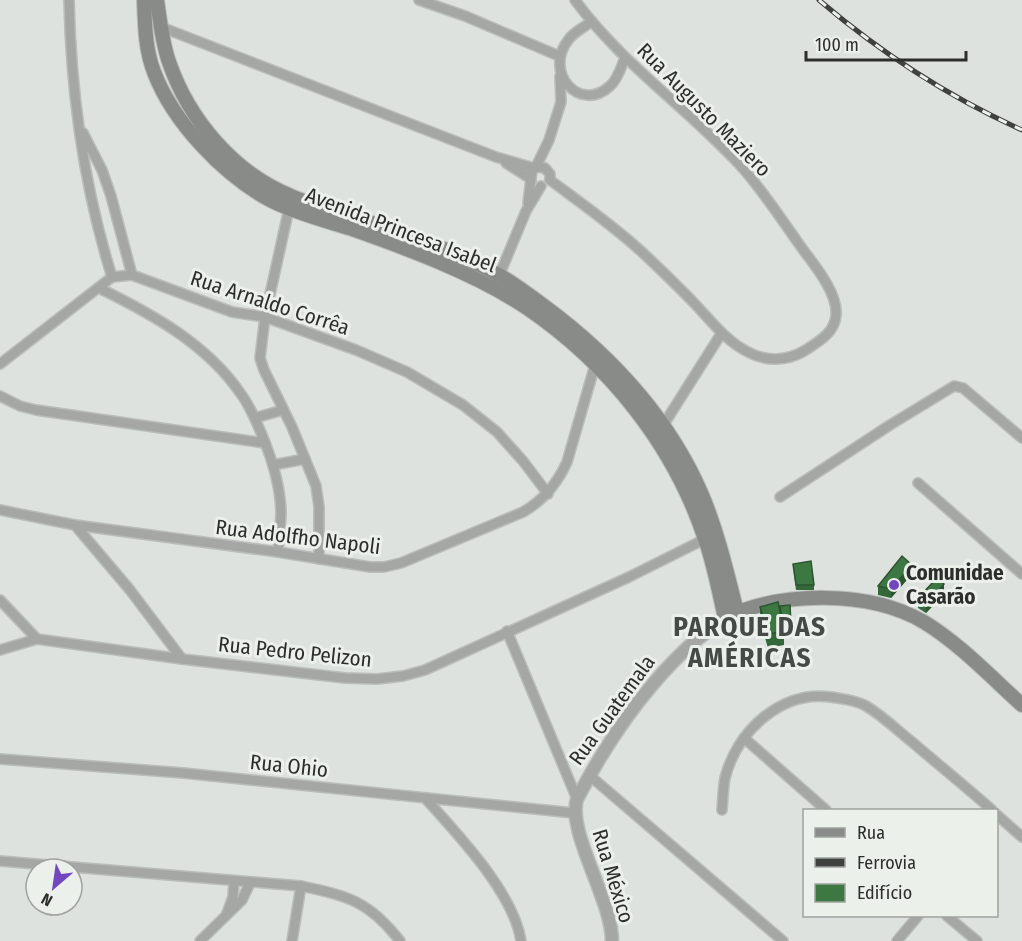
<svg xmlns="http://www.w3.org/2000/svg" width="1022" height="941" font-family="'Fira Sans Condensed',sans-serif">
<style>
.lines{fill:none;stroke-linecap:round;stroke-linejoin:round}
.minor-casing{stroke:#babeba;stroke-width:12}
.tertiary-casing{stroke:#babeba;stroke-width:15}
.secondary-casing{stroke:#babeba;stroke-width:16}
.minor{stroke:#a5a7a5;stroke-width:9}
.tertiary{stroke:#a5a7a5;stroke-width:12}
.secondary{stroke:#888b88;stroke-width:14}
.rail-casing{stroke:#3e413e;stroke-width:5}
.rail{stroke:#ebf0eb;stroke-width:3;stroke-dasharray:9;stroke-linecap:butt}
.wall{fill:#34673a}
.shaded-wall{fill:#2b542f}
.building{fill:#3d7843;stroke:#2b542f;stroke-width:1.5}
.poi-dot{fill:#7146be;stroke:#ebf0eb;stroke-width:2}
.labels{text-anchor:middle;dominant-baseline:central;stroke-width:6;stroke-linejoin:round;paint-order:stroke}
.street-label{font-size:21px;fill:#2c2e2c;stroke:#ebf0eb}
.poi-label{font-size:21px;font-weight:bold;fill:#2c2e2c;stroke:#ebf0eb;text-anchor:start}
.district-label{font-size:27px;font-weight:bold;letter-spacing:1.5px;fill:#464a46;stroke:#ebf0eb}
</style>
<rect width="100%" height="100%" fill="#dee2de"/>
<g class="lines">
<g class="minor-casing">
<g id="minor">
<path d="M69,0C71,94 84,187 112,277"/>
<path d="M419,0L465,16L559,56"/>
<path d="M591,22C583,28 574,32 569,39C542,72 580,114 610,86C618,79 621,67 625,58"/>
<path d="M161,27L496,157L534,168"/>
<path d="M83,133L102,170L111,196L132,275"/>
<path d="M506,163L531,179"/>
<path d="M536,167L549,140L561,102L560,76"/>
<path d="M550,180C581,203 614,226 643,253C660,269 678,286 695,304C712,322 726,341 748,352C766,362 787,361 804,351C818,342 835,333 836,315C838,294 816,267 804,251C783,222 763,190 739,164C686,107 621,63 575,0"/>
<path d="M528,203L532,170L538,167L545,168L550,174V180"/>
<path d="M290,204L265,317L260,358L264,370L292,427L316,486L319,507V559"/>
<path d="M112,277L132,275L232,312L265,317L356,350L407,372L463,405L497,432L523,461L548,494"/>
<path d="M99,288C152,314 207,344 241,394C250,406 256,421 262,435C272,459 280,484 281,511C281,524 279,538 278,552"/>
<path d="M494,288L526,211L541,186"/>
<path d="M0,364L112,277"/>
<path d="M0,396L20,406L36,410L265,443"/>
<path d="M255,418L283,410"/>
<path d="M664,424L721,334"/>
<path d="M273,465L305,459"/>
<path d="M918,483L1022,574"/>
<path d="M780,497L890,425L954,386L963,388L1022,438"/>
<path d="M0,510L75,525L278,552L370,567H384L401,563L523,512C544,500 557,484 567,462L595,365"/>
<path d="M75,525L130,590L182,659"/>
<path d="M0,600L37,639L182,659L345,678L377,679L403,676L425,670L629,577L709,537"/>
<path d="M507,631L577,799"/>
<path d="M0,650L37,639"/>
<path d="M744,738L826,810"/>
<path d="M0,759L183,773L574,813"/>
<path d="M589,775L783,941"/>
<path d="M426,799C458,835 514,893 521,941"/>
<path d="M722,810C723,799 723,788 725,778C737,731 781,690 831,697C842,699 856,700 866,706C883,716 897,730 912,742C939,765 966,787 992,810"/>
<path d="M996,814L1022,837"/>
<path d="M0,861L301,886C348,896 369,901 400,941"/>
<path d="M227,913L233,897L234,882"/>
<path d="M947,916L977,941"/>
<path d="M200,941L242,900L250,883"/>
<path d="M292,941L301,886"/>
<path d="M897,941L918,916"/>
</g>
</g>
<g class="tertiary-casing">
<path id="tertiary" d="M612,941C612,900 567,833 577,799C605,745 641,692 685,650C697,638 712,629 725,618"/>
</g>
<g class="secondary-casing">
<g id="secondary">
<path d="M144,0C145,24 145,49 154,72C173,122 224,176 272,201C296,213 323,220 349,228C406,248 477,274 527,308C609,364 674,445 705,539C714,564 719,592 725,618C781,591 869,590 924,622C960,644 991,677 1022,705"/>
<path d="M157,0C160,21 162,42 169,62C189,120 234,173 291,196C306,203 323,206 339,212C392,230 449,247 499,275C515,284 529,295 544,306C610,355 669,418 702,495C718,533 727,573 737,612"/>
</g>
</g>
<use href="#minor" class="minor"/>
<use href="#tertiary" class="tertiary"/>
<use href="#secondary" class="secondary"/>
<g class="rail-casing">
<path id="rail" d="M819,0C881,53 947,96 1022,130"/>
</g>
<use href="#rail" class="rail"/>
</g>
<g class="wall">
<path d="M793,564L814,585V590H796Z"/>
<path d="M912,574L891,598L878,595V586Z"/>
<path d="M944,594L926,613L918,608V598Z"/>
<path d="M760,607L780,609L791,623V633L784,634V645L768,648L760,621Z"/>
</g>
<g class="shaded-wall">
<path d="M912,565V574L891,598V589Z"/>
<path d="M944,584V594L926,613V604Z"/>
</g>
<g class="building">
<path d="M902,556L912,565L891,589L878,586Z"/>
<path d="M811,561L814,585H796L793,564Z"/>
<path d="M937,578L944,584L926,604L918,598Z"/>
<path d="M778,602L784,631L768,634L760,607Z"/>
<path d="M790,605L791,623L783,624L780,606Z"/>
</g>
<circle class="poi-dot" cx="894" cy="585" r="6"/>
<g class="labels">
<g class="street-label">
<text transform="translate(704 110) rotate(45)">Rua Augusto Maziero</text>
<text transform="translate(401 230) rotate(21)">Avenida Princesa Isabel</text>
<text transform="translate(270 303) rotate(18)">Rua Arnaldo Corrêa</text>
<text transform="translate(298 537) rotate(7)">Rua Adolfho Napoli</text>
<text transform="translate(295 652) rotate(6)">Rua Pedro Pelizon</text>
<text transform="translate(612 710) rotate(-54)">Rua Guatemala</text>
<text transform="translate(289 766) rotate(6)">Rua Ohio</text>
<text transform="translate(613 876) rotate(73)">Rua México</text>
</g>
<g class="poi-label">
<text x="906" y="573">Comunidae<tspan x="906" dy="24">Casarão</tspan></text>
</g>
<g class="district-label">
<text x="750" y="627">PARQUE DAS<tspan x="750" dy="31">AMÉRICAS</tspan></text>
</g>
</g>
<rect x="803" y="809" width="195" height="108" fill="#ebf0eb" stroke="#9fa29f" stroke-width="1.5"/>
<rect x="815" y="828" width="30" height="9" fill="#888b88" stroke="#9fa29f" stroke-width="1.5"/>
<text x="857" y="839" font-size="18" fill="#2c2e2c">Rua</text>
<rect x="815" y="858" width="30" height="9" fill="#3e413e" stroke="#9fa29f" stroke-width="1.5"/>
<text x="857" y="869" font-size="18" fill="#2c2e2c">Ferrovia</text>
<rect x="815" y="884" width="30" height="18" fill="#3d7843" stroke="#9fa29f" stroke-width="1.5"/>
<text x="857" y="899" font-size="18" fill="#2c2e2c">Edifício</text>
<g transform="translate(54 887) rotate(209)"><circle r="28" fill="#ebf0eb" stroke="#9fa29f" stroke-width="1.5"/>
<path d="M0-4.5L10 22L0 15L-10 22Z" fill="#7146be"/>
<text y="-9" font-size="16" font-weight="bold" text-anchor="middle" fill="#2c2e2c">N</text>
</g>
<path d="M806 51v9h160v-9" fill="none" stroke="#2c2e2c" stroke-width="3"/>
<text x="815" y="51" font-size="18" fill="#2c2e2c" stroke="#ebf0eb" stroke-width="4.5" paint-order="stroke">100 m</text>
</svg>
